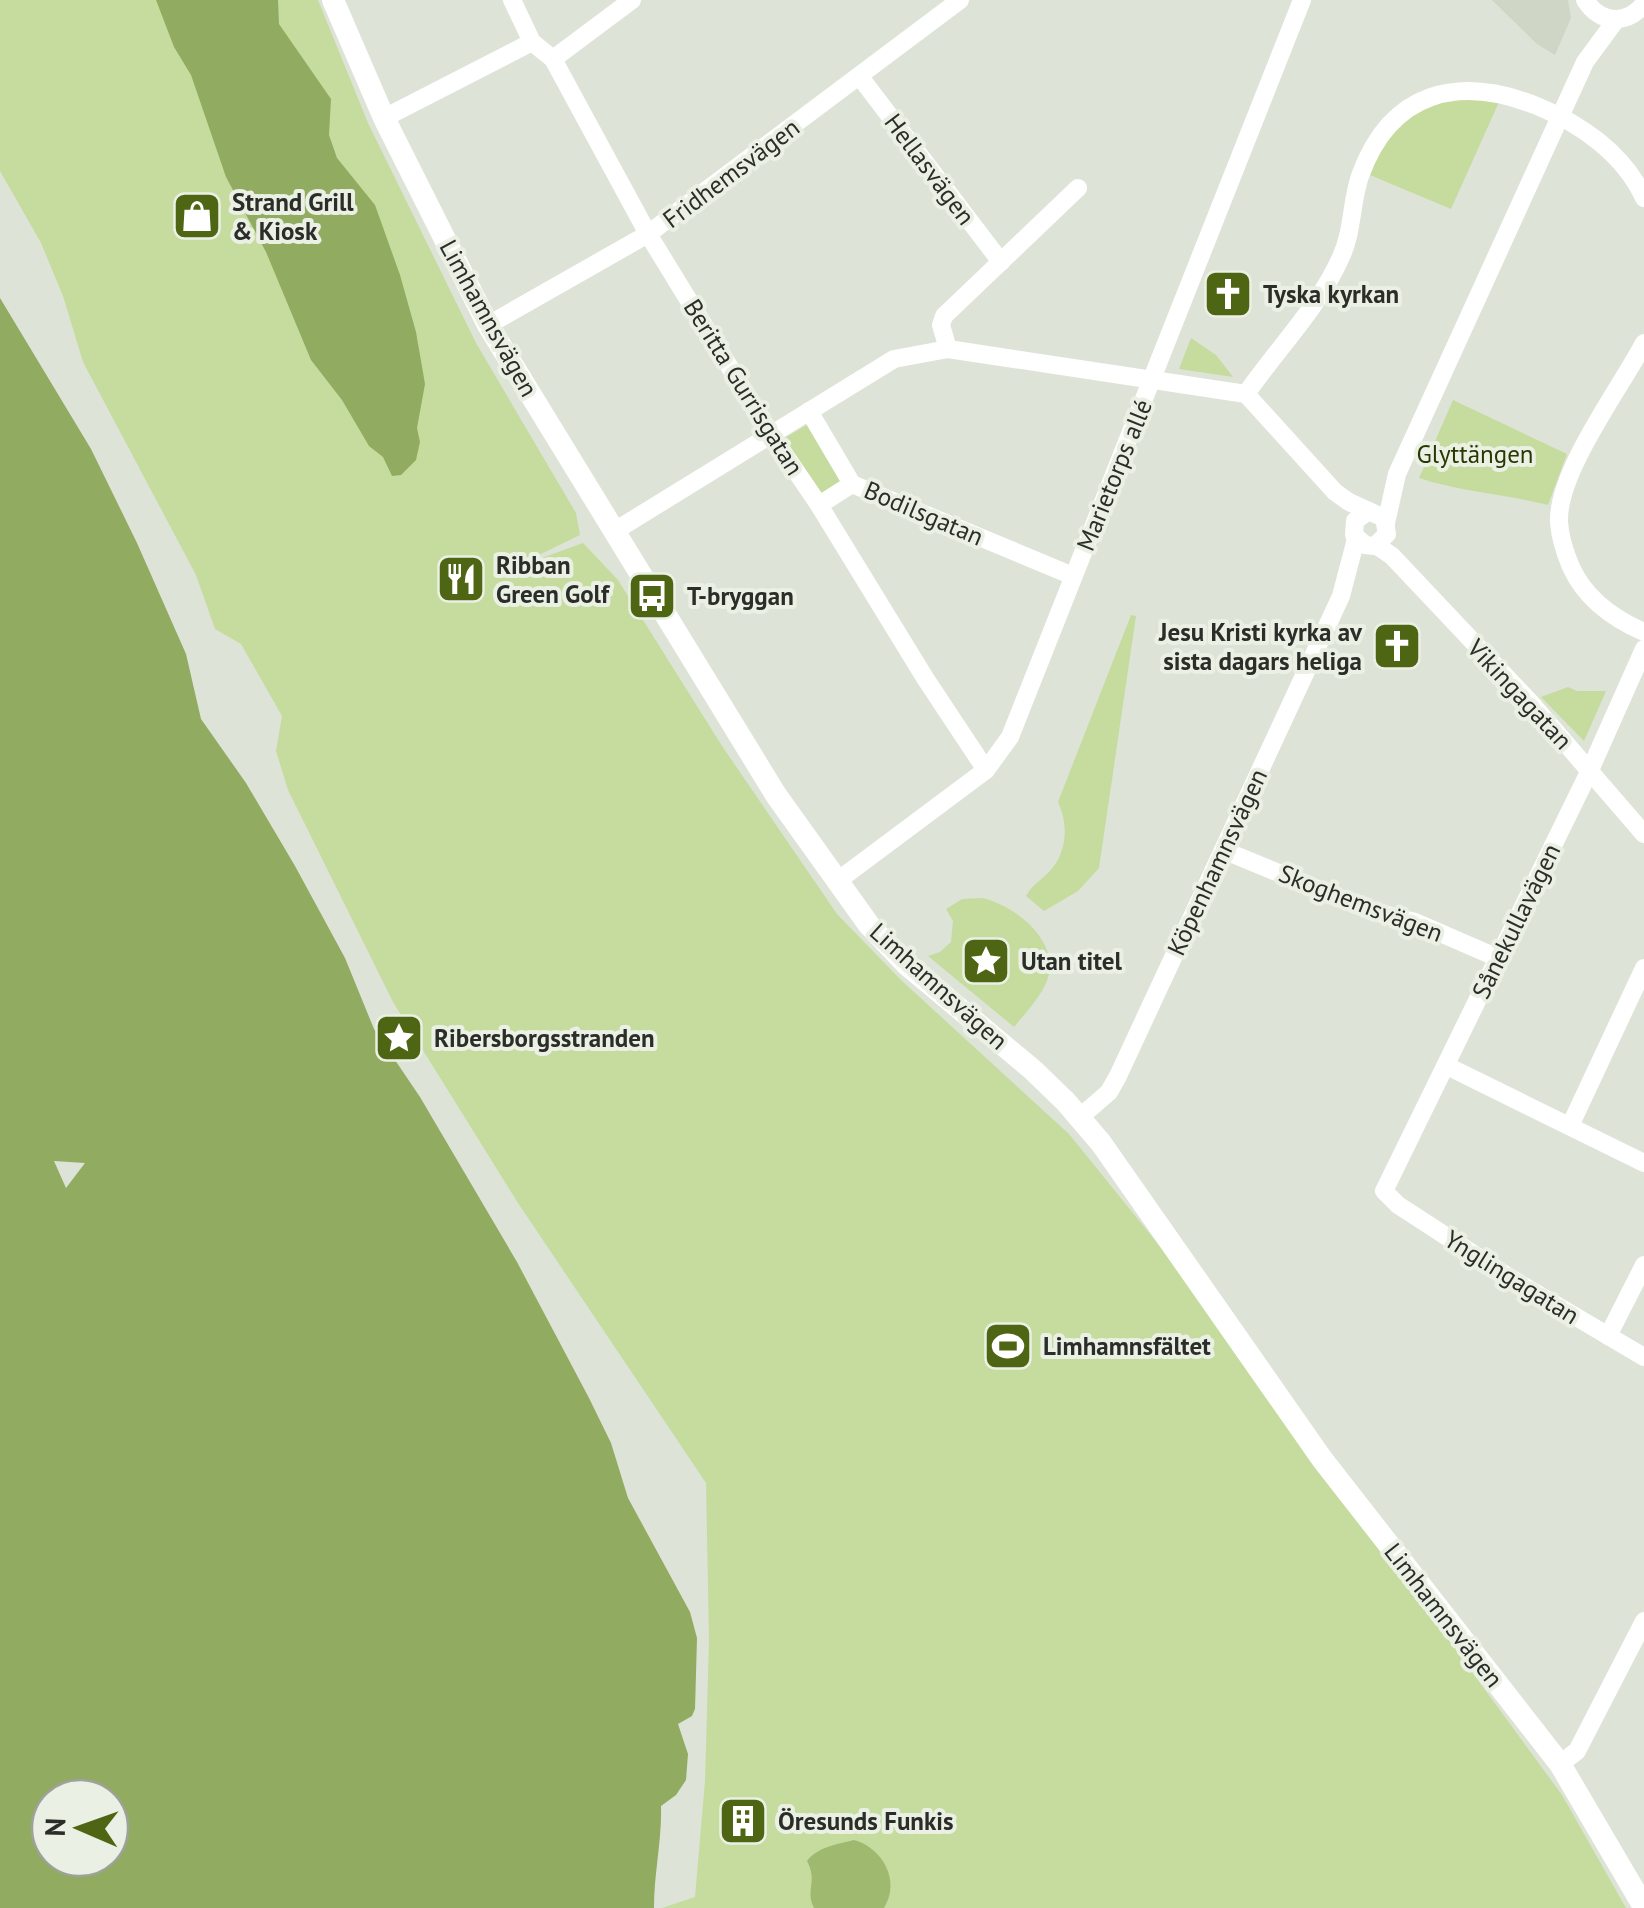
<svg xmlns="http://www.w3.org/2000/svg" width="1644" height="1908" font-family="'PT Sans',sans-serif">
<style>
.built{fill:#cfd6c5}
.green{fill:#c5dc9e}
.forest{fill:#9fba6e}
.water{fill:#91ab60;fill-rule:evenodd}
.pier{fill:#dee3d7}
.lines{fill:none;stroke-linecap:round;stroke-linejoin:round}
.minor{stroke:#fff;stroke-width:18}
.major{stroke:#fff;stroke-width:22}
.labels{text-anchor:middle;dominant-baseline:central;stroke-width:8;stroke-linejoin:round;paint-order:stroke}
.street-label{font-size:25px;fill:#2b2d29;stroke:#ebf0e5}
.poi-label{font-size:25px;font-weight:bold;fill:#2b2d29;stroke:#ebf0e5;text-anchor:start}
.park-label{font-size:25px;fill:#293800;stroke:#ebf0e5}
</style>
<rect width="100%" height="100%" fill="#dee3d7"/>
<path class="built" d="M1492,0H1568L1571,18L1555,55L1537,44Z"/>
<g class="green">
<path d="M0,0H318L368,123L476,343L576,513L580,535L506,571L583,543L618,580L722,746L837,914L901,980L1069,1134L1162,1249L1562,1795L1626,1908H662L695,1897L705,1781L709,1640L706,1483L518,1203L393,1002L288,790L276,751L282,716L241,644L215,629L196,575L83,362L63,296L41,243L0,171Z"/>
<path d="M1461,96L1499,102L1451,209L1365,173C1395,123 1400,108 1461,96Z"/>
<path d="M1191,338L1216,355L1233,377L1179,369Z"/>
<path d="M1453,400L1567,454L1548,505C1505,494 1461,492 1419,478Z"/>
<path d="M810,423L845,480L820,495L785,438Z"/>
<path d="M1131,615L1136,616L1099,868L1078,891L1044,911L1026,896C1032,885 1040,881 1049,872C1067,853 1069,825 1058,802Z"/>
<path d="M1568,687L1577,691H1606L1584,741L1541,697Z"/>
<path d="M982,898C1013,905 1056,937 1049,974C1045,993 1026,1012 1014,1027L928,956L940,952L951,942L953,921L946,909L962,899Z"/>
</g>
<path class="forest" d="M854,1840C883,1848 901,1881 884,1908H814C805,1889 818,1882 807,1861C817,1847 838,1844 854,1840Z"/>
<g class="water">
<path d="M156,0H278L279,24L331,99L329,135L337,158L375,205L400,275L416,332L425,384L417,428L420,442L416,460L401,475L392,476L383,457L369,446L342,400L311,360L266,252L226,177L191,75L174,47Z"/>
<path d="M0,298L91,449L137,543L186,654L201,719L246,783L295,866L345,958L374,1029L420,1097L517,1262L589,1398L611,1443L628,1498L690,1612L697,1638L695,1709L692,1716L678,1724L688,1754L686,1780L676,1795L661,1806C662,1840 654,1873 654,1908H0ZM50,1798H110V1858H50Z"/>
</g>
<path class="pier" d="M54,1161L85,1163L66,1188Z"/>
<g class="lines">
<g class="minor">
<path d="M512,0L532,42L553,59L648,234L770,433L819,505L925,678L986,770"/>
<path d="M1585,0C1600,23 1626,26 1644,4"/>
<path d="M553,59L632,0"/>
<path d="M860,77L1001,262"/>
<path d="M384,118L532,42"/>
<path d="M488,325L648,234L960,0"/>
<path d="M1644,343C1620,389 1557,472 1559,522C1560,537 1565,553 1571,567C1585,598 1614,619 1644,632"/>
<path d="M948,349L941,325L944,316L1078,188"/>
<path d="M1246,394C1277,349 1319,307 1341,257C1353,231 1351,202 1360,176C1391,90 1459,75 1537,106C1581,124 1624,154 1644,198"/>
<path d="M809,411L852,484L1073,576"/>
<path d="M819,505L852,484"/>
<path d="M1386,523L1397,474L1585,62L1616,20"/>
<path d="M613,532L894,359L948,349L1246,394L1335,492L1349,502L1384,518L1387,534L1375,546L1365,545L1354,535L1355,521L1367,512"/>
<path d="M1376,545L1392,556L1530,702L1644,834"/>
<path d="M1644,649L1590,770L1384,1191L1398,1205L1512,1279L1644,1357"/>
<path d="M1223,850L1371,911L1415,922L1498,958"/>
<path d="M836,882L986,770L1010,737L1302,0"/>
<path d="M1447,1066L1644,1163"/>
<path d="M1079,1118L1109,1092L1118,1076L1341,596L1356,539"/>
<path d="M1570,1126L1644,968"/>
<path d="M1608,1336L1644,1265"/>
<path d="M1560,1764L1577,1751L1644,1621"/>
</g>
<path class="major" d="M333,0L384,118L488,325L776,795L869,925L906,964L1033,1070L1066,1102L1101,1143L1322,1459L1560,1764L1644,1907"/>
</g>
<defs>
<g id="shop-square" transform="scale(2.5)"><rect x="-9" y="-9" width="18" height="18" rx="4" fill="#4e6513" stroke="#ebf0e5"/><path d="M-5-2.5h2.3a2.7 3.5 0 0 1 5.4 0H5L5.5 6h-11ZM-1.5-2.5h3a1.5 2.3 0 0 0-3 0Z" fill="#fff"/></g>
<g id="church-square" transform="scale(2.5)"><rect x="-9" y="-9" width="18" height="18" rx="4" fill="#4e6513" stroke="#ebf0e5"/><path d="M-1.2-6h2.4v3.5h3.3v2.4h-3.3V6h-2.4V-.1h-3.3v-2.4h3.3Z" fill="#fff"/></g>
<g id="restaurant-square" transform="scale(2.5)"><rect x="-9" y="-9" width="18" height="18" rx="4" fill="#4e6513" stroke="#ebf0e5"/><path d="M-5-6h1v4h1v-4h1v4h1v-4h1v5L-1.5 .5V6h-2V.5L-5-1ZM5-6V6H3V1.5H1.5Q1.5-4 5-6Z" fill="#fff"/></g>
<g id="bus-square" transform="scale(2.5)"><rect x="-9" y="-9" width="18" height="18" rx="4" fill="#4e6513" stroke="#ebf0e5"/><path d="M-5-6H5V4H4V6H2V4H-2V6H-4V4H-5ZM-3.5-4V0h7V-4ZM-3.5 1.2v1.5H-2V1.2ZM2 1.2v1.5H3.5V1.2Z" fill="#fff"/></g>
<g id="sight-square" transform="scale(2.5)"><rect x="-9" y="-9" width="18" height="18" rx="4" fill="#4e6513" stroke="#ebf0e5"/><path d="M0-6L1.8-2.2L6-1.7L2.9 1.2L3.7 5.4L0 3.3L-3.7 5.4L-2.9 1.2L-6-1.7L-1.8-2.2Z" fill="#fff"/></g>
<g id="stadium-square" transform="scale(2.5)"><rect x="-9" y="-9" width="18" height="18" rx="4" fill="#4e6513" stroke="#ebf0e5"/><path d="M0-5a6.5 5 0 1 0 0 10a6.5 5 0 1 0 0-10ZM-3.5-1.8h7v3.6h-7Z" fill="#fff"/></g>
<g id="building-square" transform="scale(2.5)"><rect x="-9" y="-9" width="18" height="18" rx="4" fill="#4e6513" stroke="#ebf0e5"/><path d="M-4-6H4V6H1V3H-1V6H-4ZM-2.5-4.3h1.7v1.8h-1.7ZM.8-4.3h1.7v1.8H.8ZM-2.5-1h1.7V.8h-1.7ZM.8-1h1.7V.8H.8Z" fill="#fff"/></g>
</defs>
<g fill-rule="evenodd">
<use href="#shop-square" x="197" y="216"/>
<use href="#church-square" x="1228" y="294"/>
<use href="#restaurant-square" x="461" y="579"/>
<use href="#bus-square" x="652" y="596"/>
<use href="#church-square" x="1397" y="646"/>
<use href="#sight-square" x="986" y="961"/>
<use href="#sight-square" x="399" y="1038"/>
<use href="#stadium-square" x="1008" y="1346"/>
<use href="#building-square" x="743" y="1821"/>
</g>
<g class="labels">
<g class="street-label">
<text transform="translate(930 169) rotate(53)">Hellasvägen</text>
<text transform="translate(731 173) rotate(-37)">Fridhemsvägen</text>
<text transform="translate(489 318) rotate(61)">Limhamnsvägen</text>
<text transform="translate(744 387) rotate(58)">Beritta Gurrisgatan</text>
<text transform="translate(1114 475) rotate(-68)">Marietorps allé</text>
<text transform="translate(924 513) rotate(23)">Bodilsgatan</text>
<text transform="translate(1520 694) rotate(47)">Vikingagatan</text>
<text transform="translate(1217 862) rotate(-65)">Köpenhamnsvägen</text>
<text transform="translate(1361 903) rotate(21)">Skoghemsvägen</text>
<text transform="translate(1516 921) rotate(-64)">Sånekullavägen</text>
<text transform="translate(939 986) rotate(42)">Limhamnsvägen</text>
<text transform="translate(1512 1277) rotate(32)">Ynglingagatan</text>
<text transform="translate(1444 1615) rotate(52)">Limhamnsvägen</text>
</g>
<g class="poi-label">
<text x="232" y="202">Strand Grill<tspan x="232" dy="29">&amp; Kiosk</tspan></text>
<text x="1263" y="294">Tyska kyrkan</text>
<text x="496" y="565">Ribban<tspan x="496" dy="29">Green Golf</tspan></text>
<text x="687" y="596">T-bryggan</text>
<text x="1362" y="632" text-anchor="end">Jesu Kristi kyrka av<tspan x="1362" dy="29">sista dagars heliga</tspan></text>
<text x="1021" y="961">Utan titel</text>
<text x="434" y="1038">Ribersborgsstranden</text>
<text x="1043" y="1346">Limhamnsfältet</text>
<text x="778" y="1821">Öresunds Funkis</text>
</g>
<g class="park-label">
<text x="1475" y="454">Glyttängen</text>
</g>
</g>
<g transform="translate(80 1828) rotate(272)"><circle r="48" fill="#ebf0e5" stroke="#9ea29a" stroke-width="2.5"/>
<path d="M0-8L18 38L0 25L-18 38Z" fill="#4e6513"/>
<text y="-15" font-size="28" font-weight="bold" text-anchor="middle" fill="#2b2d29">N</text>
</g>
</svg>
